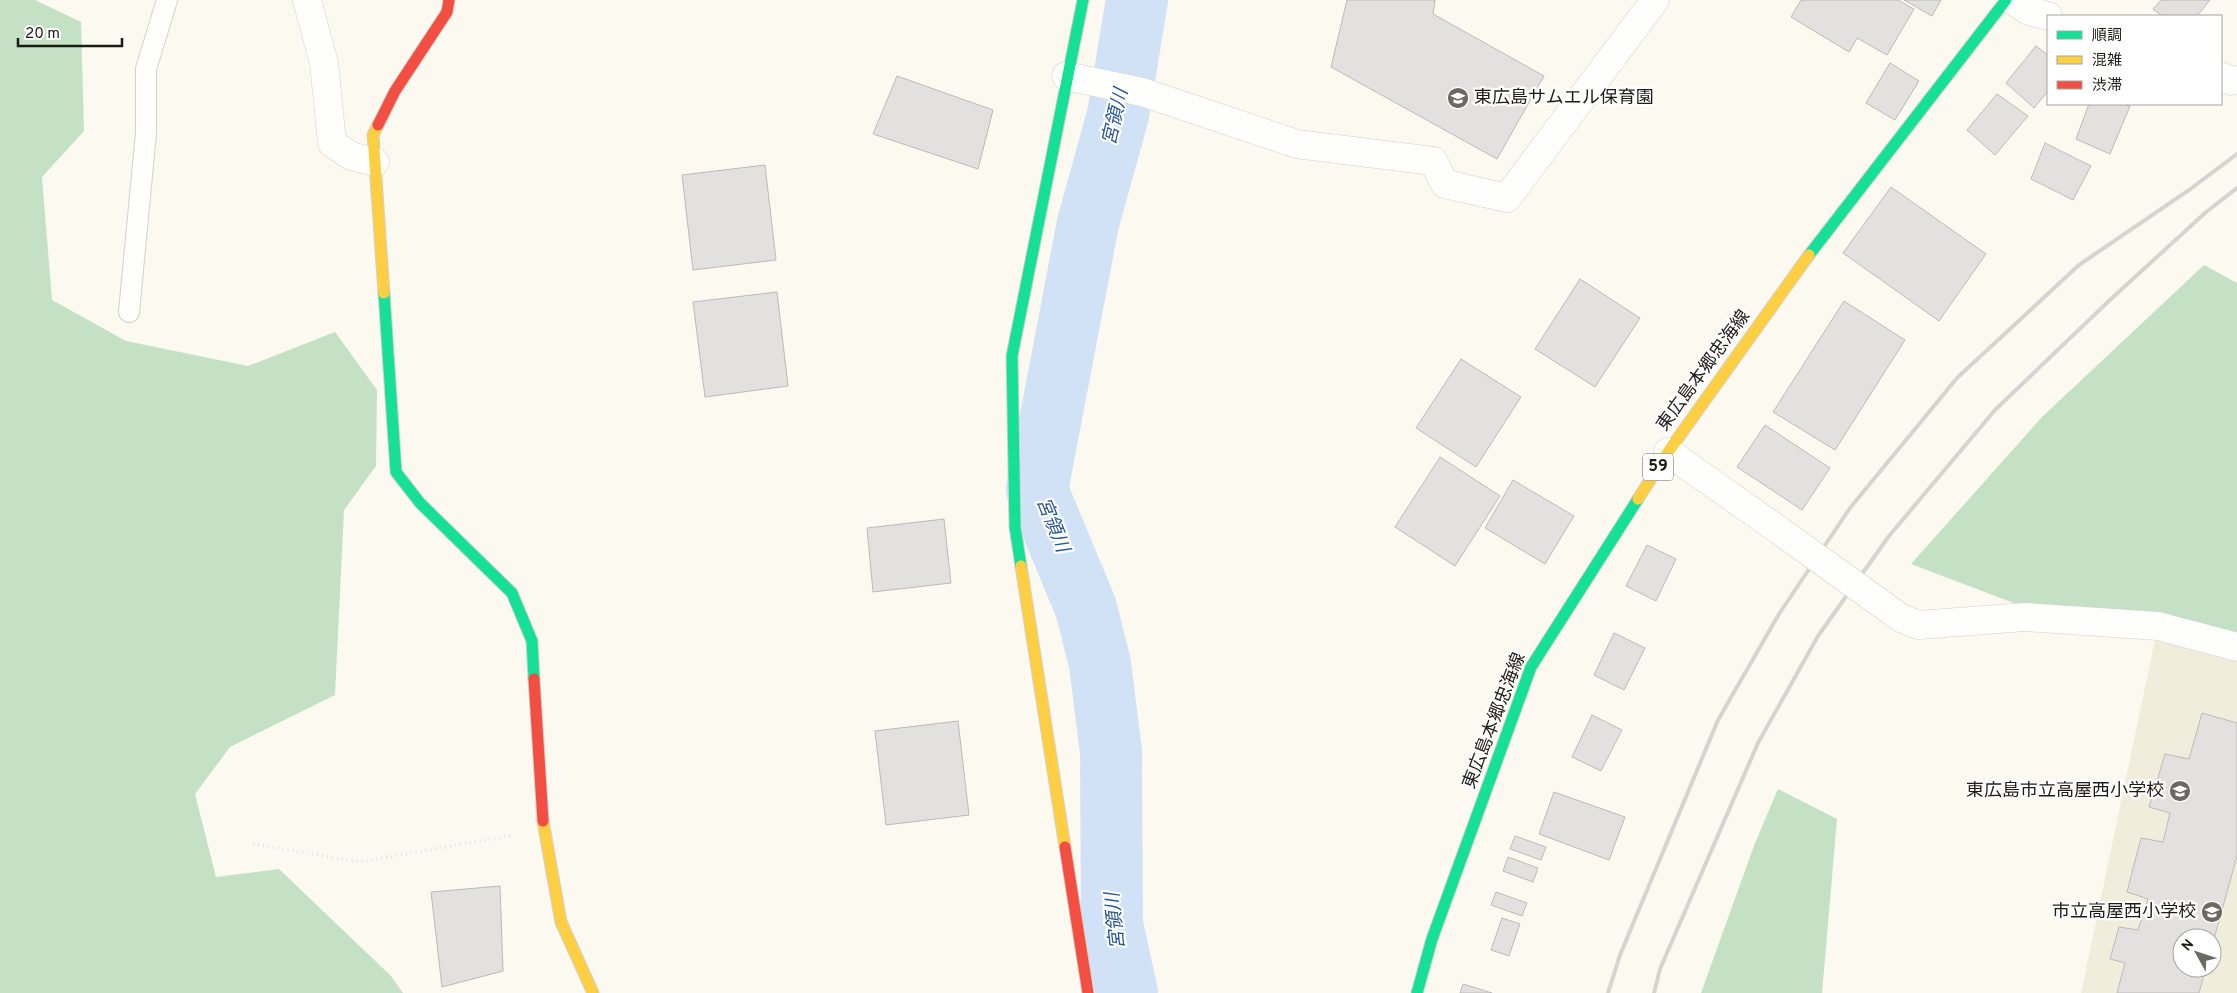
<svg xmlns="http://www.w3.org/2000/svg" width="2237" height="993" font-family="Overpass,'Noto Sans JP',sans-serif">
<style>
.built{fill:#f0eddd;fill-rule:evenodd}
.forest{fill:#c4e1c5}
.lines{fill:none;stroke-linecap:round;stroke-linejoin:round}
.river{stroke:#d2e2f6;stroke-width:62}
.building{fill:#e3e1e0;stroke:#bcbab8}
.lane-casing{stroke:#d2d1cb;stroke-width:22}
.street-casing{stroke:#d2d1cb;stroke-width:29}
.fast-casing{stroke:#d2d1cb;stroke-width:13}
.slow-casing{stroke:#d2d1cb;stroke-width:13}
.jam-casing{stroke:#d2d1cb;stroke-width:13}
.path{stroke:#e1e0dd;stroke-width:3;stroke-dasharray:1 4;stroke-linecap:butt}
.lane{stroke:#fefefd;stroke-width:20}
.street{stroke:#fefefd;stroke-width:28}
.fast{stroke:#16e098;stroke-width:11}
.slow{stroke:#ffcf43;stroke-width:11}
.jam{stroke:#f24e42;stroke-width:11}
.rail{stroke:#d5d4d1;stroke-width:4}
.street-bridge-casing{stroke:#d2d1cb;stroke-width:29;stroke-linecap:butt}
.street-bridge{stroke:#fefefd;stroke-width:28}
.labels{text-anchor:middle;dominant-baseline:central;stroke-width:4.5;stroke-linejoin:round;paint-order:stroke}
.shield{fill:#fff;stroke:#605f5c;stroke-width:1}
.shield-label{font-size:16px;font-weight:bold;fill:#1c1b16}
.poi-label{font-size:18px;fill:#1c1b16;stroke:#fff;text-anchor:end}
.street-label{font-size:18px;fill:#1c1b16;stroke:#fff}
.water-label{font-size:19px;font-style:italic;fill:#285593;stroke:#fff}
</style>
<rect width="100%" height="100%" fill="#fbf9f0"/>
<path class="built" d="M2158,626L2237,645V993H2081ZM2182,938H2212V968H2182Z"/>
<g class="forest">
<path d="M0,0H35L81,22L84,131L42,177L52,300L126,341L248,366L335,332L377,390L376,466L344,510L335,695L230,747L195,794L216,877L279,869L391,976L403,993H0Z"/>
<path d="M2204,265L2237,283V647L2048,616L1911,564L2042,417Z"/>
<path d="M1778,789L1837,819L1822,993H1701L1755,843Z"/>
</g>
<g class="lines">
<path class="river" d="M1127,993L1112,924L1111,752L1100,664L1086,608L1037,490L1088,223L1118,115L1137,0"/>
</g>
<g class="building">
<path d="M1347,0H1435L1433,14L1544,76L1497,159L1331,67Z"/>
<path d="M1801,0H1898L1914,9L1887,55L1857,38L1849,52L1791,17Z"/>
<path d="M1904,0H1941L1932,16Z"/>
<path d="M2161,0H2210L2197,16H2162L2153,9Z"/>
<path d="M2036,46L2048,55V91L2034,108L2006,83Z"/>
<path d="M1890,63L1919,81L1895,120L1866,103Z"/>
<path d="M897,76L993,110L978,169L873,134Z"/>
<path d="M1997,94L2028,116L1995,155L1967,130Z"/>
<path d="M2089,104H2122L2130,106L2110,154L2076,139Z"/>
<path d="M2045,143L2091,166L2073,200L2031,179Z"/>
<path d="M765,165L776,260L693,270L682,175Z"/>
<path d="M1891,187L1986,254L1939,321L1843,253Z"/>
<path d="M1580,279L1640,318L1595,387L1535,349Z"/>
<path d="M777,292L788,386L705,397L693,302Z"/>
<path d="M1844,301L1905,340L1835,450L1773,412Z"/>
<path d="M1461,359L1521,397L1476,467L1416,428Z"/>
<path d="M1765,425L1830,468L1802,510L1737,467Z"/>
<path d="M1440,457L1500,496L1455,566L1395,527Z"/>
<path d="M1513,480L1574,516L1545,564L1485,528Z"/>
<path d="M944,519L951,583L873,592L867,528Z"/>
<path d="M1647,545L1676,559L1656,601L1626,586Z"/>
<path d="M1614,633L1645,648L1624,690L1594,675Z"/>
<path d="M2202,713L2237,723V856L2212,946V938H2182V968H2206L2199,993H2117L2125,963L2110,959L2119,927L2138,930L2148,899L2127,892L2141,838L2163,842L2170,813L2149,807L2165,754L2189,759Z"/>
<path d="M1592,715L1622,730L1601,771L1572,757Z"/>
<path d="M958,721L969,815L886,825L875,731Z"/>
<path d="M1554,792L1625,817L1609,860L1539,834Z"/>
<path d="M1515,836L1546,847L1541,860L1510,849Z"/>
<path d="M1508,857L1538,868L1533,882L1503,871Z"/>
<path d="M500,886L503,971L442,987L431,892Z"/>
<path d="M1496,892L1527,903L1522,916L1491,905Z"/>
<path d="M1502,918L1520,924L1509,956L1491,950Z"/>
<path d="M1463,984L1492,993H1460Z"/>
</g>
<g class="lines">
<g class="lane-casing">
<path id="lane" d="M129,312L146,133V69L167,0"/>
</g>
<g class="street-casing">
<g id="street">
<path d="M307,0L324,63L332,143L351,156L375,162"/>
<path d="M2012,0L2029,11L2048,16"/>
<path d="M1066,76L1142,92L1297,144L1433,161L1445,184L1507,198L1655,0"/>
<path d="M2221,76L2231,81L2237,80"/>
<path d="M1668,452L1780,531"/>
<path d="M1901,618L1918,625L2025,617L2158,626L2237,647"/>
</g>
</g>
<g class="fast-casing">
<g id="fast">
<path d="M1809,255L2006,0"/>
<path d="M384,293L396,472L420,503L512,593L532,641L534,679"/>
<path d="M1021,566L1015,527L1012,356L1083,0"/>
<path d="M1417,993L1432,939L1531,667L1638,499"/>
</g>
</g>
<g class="slow-casing">
<g id="slow">
<path d="M378,125L373,135L384,293"/>
<path d="M1638,499L1668,452L1809,255"/>
<path d="M1021,566L1065,847"/>
<path d="M543,821L561,922L593,993"/>
</g>
</g>
<g class="jam-casing">
<g id="jam">
<path d="M378,125L395,91L447,12L449,0"/>
<path d="M534,679L543,821"/>
<path d="M1065,847L1088,993"/>
</g>
</g>
<path class="path" d="M253,844L360,862L513,835"/>
<use href="#lane" class="lane"/>
<use href="#street" class="street"/>
<use href="#fast" class="fast"/>
<use href="#slow" class="slow"/>
<use href="#jam" class="jam"/>
<g class="rail">
<path d="M1608,993L1620,955L1718,720L1779,614L1850,508L1957,378L2079,265L2189,190L2237,154"/>
<path d="M1654,993L1660,969L1758,743L1818,636L1889,536L1995,410L2111,299L2205,213L2237,188"/>
</g>
<g class="street-bridge-casing">
<path id="street-bridge" d="M1780,531L1901,618"/>
</g>
<use href="#street-bridge" class="street-bridge"/>
</g>
<defs>
<g id="school-disc" transform="scale(1.125)"><circle r="9.5" fill="#6a6962" stroke="#fff"/><path d="M0-5L7-2L0 1L-7-2ZM-4 1L0 2.5L4 1V4Q0 6-4 4Z" fill="#fff"/></g>
</defs>
<g fill-rule="evenodd">
<use href="#school-disc" x="1458" y="98"/>
<use href="#school-disc" x="2180" y="791"/>
<use href="#school-disc" x="2212" y="912"/>
</g>
<g class="labels">
<rect class="shield" x="1643" y="453.5" width="30" height="27" rx="4"/>
<g class="shield-label">
<text x="1658" y="467">59</text>
</g>
<g class="poi-label">
<text x="1474" y="98" text-anchor="start">東広島サムエル保育園</text>
<text x="2164" y="791">東広島市立高屋西小学校</text>
<text x="2196" y="912">市立高屋西小学校</text>
</g>
<g class="street-label">
<text transform="translate(1704 371) rotate(-54)">東広島本郷忠海線</text>
<text transform="translate(1495 721) rotate(-69)">東広島本郷忠海線</text>
</g>
<g class="water-label">
<text transform="translate(1116 117) rotate(-77)">宮領川</text>
<text transform="translate(1052 525) rotate(68)">宮領川</text>
<text transform="translate(1116 921) rotate(-96)">宮領川</text>
</g>
</g>
<rect x="2047" y="15" width="175" height="90" fill="#ffffff" stroke="#a4a4a2"/>
<rect x="2057" y="31" width="25" height="8" fill="#16e098" stroke="#a4a4a2"/>
<text x="2092" y="40" font-size="15" fill="#1c1b16">順調</text>
<rect x="2057" y="56" width="25" height="8" fill="#ffcf43" stroke="#a4a4a2"/>
<text x="2092" y="65" font-size="15" fill="#1c1b16">混雑</text>
<rect x="2057" y="81" width="25" height="8" fill="#f24e42" stroke="#a4a4a2"/>
<text x="2092" y="90" font-size="15" fill="#1c1b16">渋滞</text>
<g transform="translate(2197 953) rotate(310)"><circle r="24" fill="#ffffff" stroke="#a4a4a2"/>
<path d="M0-4L9 19L0 12L-9 19Z" fill="#6a6962"/>
<text y="-8" font-size="14" font-weight="bold" text-anchor="middle" fill="#1c1b16">N</text>
</g>
<path d="M18 38v8h104v-8" fill="none" stroke="#1c1b16" stroke-width="2.5"/>
<text x="25" y="38" font-size="15" fill="#1c1b16" stroke="#ffffff" stroke-width="4" paint-order="stroke">20 m</text>
</svg>
